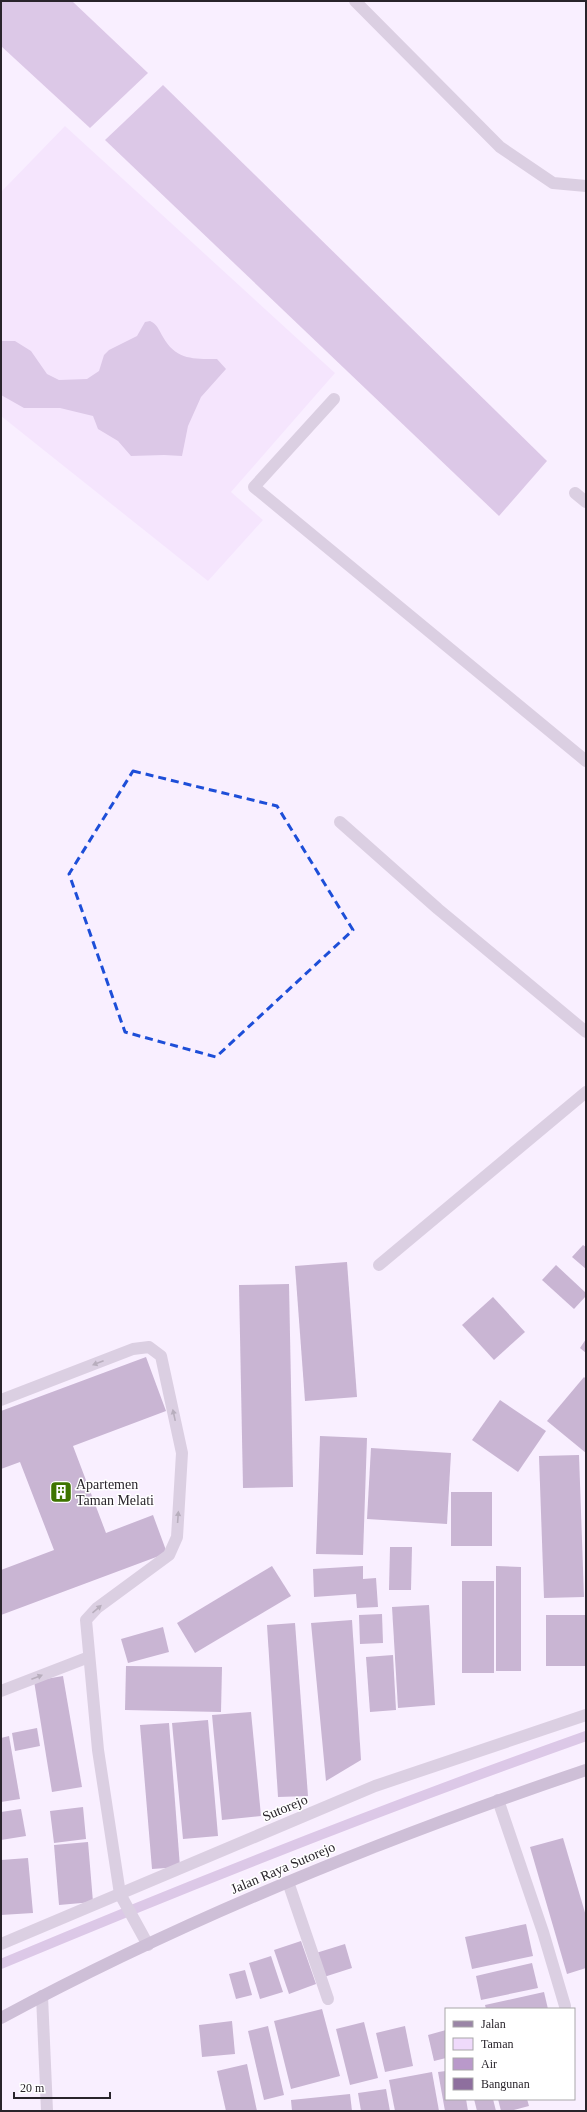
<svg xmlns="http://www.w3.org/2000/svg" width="587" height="2112" font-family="Georgia,serif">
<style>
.green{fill:#efdafb}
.water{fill:#b999ca}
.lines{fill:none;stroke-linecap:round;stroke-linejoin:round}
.stream{stroke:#b999ca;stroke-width:10}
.building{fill:#8e6f9e}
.service{stroke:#b7a9bf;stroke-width:12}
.minor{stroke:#b7a9bf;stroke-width:12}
.secondary{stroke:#9a85a6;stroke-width:12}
.oneway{fill:#69606e}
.marked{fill:none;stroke:#1d4ed8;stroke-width:3;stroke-dasharray:8 5;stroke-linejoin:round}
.labels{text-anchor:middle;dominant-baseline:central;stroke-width:3;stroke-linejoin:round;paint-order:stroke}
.poi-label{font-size:14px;fill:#29242b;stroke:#fff;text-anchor:start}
.street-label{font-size:14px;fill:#29242b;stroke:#fff}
</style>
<rect width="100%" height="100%" fill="#f9efff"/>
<path class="green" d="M65,126L335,373L231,492L263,520L208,581L1,416V192Z"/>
<g class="water">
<path d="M1,1H72L148,73L90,128L1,46Z"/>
<path d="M163,85L547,461L499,516L105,140Z"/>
<path d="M150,321C157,324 159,330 163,337C176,360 193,359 217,359L226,369L201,397L188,426L182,456L164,455L131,456L118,441L98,429L93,416L60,408H24L1,395V341H15L31,351L47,374L59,380L87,379L99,371L104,355L109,350L137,336L145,322Z"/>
</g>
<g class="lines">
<path class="stream" d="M1,1964C194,1883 389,1806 586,1736"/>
</g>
<g class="building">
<path d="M583,1245L586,1247V1269L572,1257Z"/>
<path d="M347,1262L357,1397L305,1401L295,1266Z"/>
<path d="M556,1265L586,1293V1296L574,1309L542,1280Z"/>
<path d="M289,1284L293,1487L243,1488L239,1285Z"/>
<path d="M493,1297L525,1332L494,1360L462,1325Z"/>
<path d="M586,1339V1353L580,1348Z"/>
<path d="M146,1357L166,1411L73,1446L106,1533L153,1515L167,1553L1,1615V1570L54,1550L20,1462L1,1469V1411Z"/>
<path d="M584,1377L586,1379V1453L547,1421Z"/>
<path d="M500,1400L546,1431L518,1472L472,1440Z"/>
<path d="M320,1436L367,1438L363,1555L316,1554Z"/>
<path d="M371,1448L451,1453L447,1524L367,1519Z"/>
<path d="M579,1455L584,1597L544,1598L539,1456Z"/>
<rect x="451" y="1492" width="41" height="54"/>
<path d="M390,1547H412L411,1590H389Z"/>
<path d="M272,1566L291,1596L195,1653L177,1623Z"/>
<path d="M363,1566V1579L376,1578L378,1607L357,1608L356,1594L314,1597L313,1569Z"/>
<path d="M496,1566L521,1567V1671H496Z"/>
<rect x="462" y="1581" width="32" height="92"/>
<path d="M429,1605L435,1705L398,1708L392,1607Z"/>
<path d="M382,1614L383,1643L360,1644L359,1615Z"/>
<rect x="546" y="1615" width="40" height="51"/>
<path d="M352,1620L361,1760L326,1781L311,1623Z"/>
<path d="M295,1623L308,1796L278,1797L267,1625Z"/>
<path d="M163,1627L169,1652L128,1663L121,1639Z"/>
<path d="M393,1655L396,1710L370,1712L366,1657Z"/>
<path d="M126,1666L222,1667L221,1712L125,1710Z"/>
<path d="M63,1676L82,1787L52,1792L34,1681Z"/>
<path d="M251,1712L261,1816L222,1820L212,1715Z"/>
<path d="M208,1720L218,1836L183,1839L172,1723Z"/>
<path d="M169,1723L180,1867L152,1869L140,1725Z"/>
<path d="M37,1728L40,1746L15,1751L12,1733Z"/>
<path d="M9,1736L20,1799L1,1802V1738Z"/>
<path d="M83,1807L86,1839L54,1843L50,1811Z"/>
<path d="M21,1809L26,1836L1,1840V1812Z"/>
<path d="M563,1838L586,1916V1968L567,1974L530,1847Z"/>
<path d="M88,1842L93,1902L59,1905L54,1845Z"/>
<path d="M28,1858L33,1913L1,1915V1860Z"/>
<path d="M526,1924L533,1956L472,1969L465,1937Z"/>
<path d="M301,1941L316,1984L289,1994L274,1950Z"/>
<path d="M345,1944L352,1968L324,1977L316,1953Z"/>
<path d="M271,1956L283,1992L260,1999L249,1963Z"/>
<path d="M532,1963L538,1988L481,2000L476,1976Z"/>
<path d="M245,1970L252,1995L236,1999L229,1974Z"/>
<path d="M544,1992L548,2009H486L485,2005Z"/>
<path d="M322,2009L340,2076L291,2089L274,2021Z"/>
<path d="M232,2021L235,2054L202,2057L199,2025Z"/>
<path d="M364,2022L378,2078L350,2085L336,2029Z"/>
<path d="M268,2026L284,2095L264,2100L248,2031Z"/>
<path d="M405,2026L413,2066L385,2072L376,2033Z"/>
<path d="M446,2030V2058L434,2061L428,2035Z"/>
<path d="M247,2064L257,2111H226L217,2071Z"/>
<path d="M446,2071V2099H466L468,2111H445L438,2072Z"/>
<path d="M432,2072L439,2111H395L389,2080Z"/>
<path d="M386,2089L390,2111H361L358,2093Z"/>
<path d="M350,2094L352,2111H292L291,2100Z"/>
<path d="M474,2099H493L496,2111H477Z"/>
<path d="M498,2099H527L529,2106L510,2111H501Z"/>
</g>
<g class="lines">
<g class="service">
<path d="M355,1L500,147L553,183L586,186"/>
<path d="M1,1400L133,1349L149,1347L161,1356L182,1453L177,1537L169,1555L97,1608L86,1620L98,1750L120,1894L148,1945"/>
<path d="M1,1691L89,1657"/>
<path d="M288,1882L328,1999"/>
</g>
<g class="minor">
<path d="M334,399L254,487L586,761"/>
<path d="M575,493L586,502"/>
<path d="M340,822L438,909L586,1032"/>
<path d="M379,1265L586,1092"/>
<path d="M498,1800L543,1932L565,2006"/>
<path d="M1,1944L375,1786L586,1715"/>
<path d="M42,1996L47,2111"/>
</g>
<path class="secondary" d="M1,2018C188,1917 385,1838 586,1770"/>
</g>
<defs><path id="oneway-solid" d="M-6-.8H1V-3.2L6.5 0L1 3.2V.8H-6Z"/></defs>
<g class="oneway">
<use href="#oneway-solid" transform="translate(98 1363) rotate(159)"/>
<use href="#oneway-solid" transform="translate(174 1415) rotate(-102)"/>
<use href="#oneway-solid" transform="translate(178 1517) rotate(-86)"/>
<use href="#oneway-solid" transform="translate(97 1609) rotate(-41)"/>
<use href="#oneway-solid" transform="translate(37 1677) rotate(-21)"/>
</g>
<path d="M0 0H587V2112H0ZM133,771L277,806L353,930L216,1057L125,1032L69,874Z" fill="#f9efff" fill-opacity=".55" fill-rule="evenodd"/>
<path class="marked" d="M133,771L277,806L353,930L216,1057L125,1032L69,874Z"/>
<defs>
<g id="building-square" transform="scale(1.15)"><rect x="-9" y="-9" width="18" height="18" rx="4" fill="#3e7400" stroke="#fff"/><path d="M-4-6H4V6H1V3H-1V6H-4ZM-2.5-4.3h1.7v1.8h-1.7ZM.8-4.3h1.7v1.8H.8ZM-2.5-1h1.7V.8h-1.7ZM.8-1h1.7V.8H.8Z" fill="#fff"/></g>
</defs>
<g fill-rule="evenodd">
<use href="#building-square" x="61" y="1492"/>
</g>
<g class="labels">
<g class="poi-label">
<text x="76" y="1484">Apartemen<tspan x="76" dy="16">Taman Melati</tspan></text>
</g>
<g class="street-label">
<text transform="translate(285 1808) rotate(-23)">Sutorejo</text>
<text transform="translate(283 1868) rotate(-23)">Jalan Raya Sutorejo</text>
</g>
</g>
<rect width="587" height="2112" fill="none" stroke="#29242b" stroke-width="4"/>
<rect x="445" y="2008" width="130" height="92" fill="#ffffff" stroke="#a9a7aa"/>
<rect x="453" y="2021" width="20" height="6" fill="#9a85a6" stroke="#a9a7aa"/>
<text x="481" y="2028" font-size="12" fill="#29242b">Jalan</text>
<rect x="453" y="2038" width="20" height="12" fill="#efdafb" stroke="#a9a7aa"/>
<text x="481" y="2048" font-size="12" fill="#29242b">Taman</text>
<rect x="453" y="2058" width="20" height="12" fill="#b999ca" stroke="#a9a7aa"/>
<text x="481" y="2068" font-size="12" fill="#29242b">Air</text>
<rect x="453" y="2078" width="20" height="12" fill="#8e6f9e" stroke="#a9a7aa"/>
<text x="481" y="2088" font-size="12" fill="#29242b">Bangunan</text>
<path d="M14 2092v6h96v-6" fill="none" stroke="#29242b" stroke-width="2"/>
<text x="20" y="2092" font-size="12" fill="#29242b" stroke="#ffffff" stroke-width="3" paint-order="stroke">20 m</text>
</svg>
